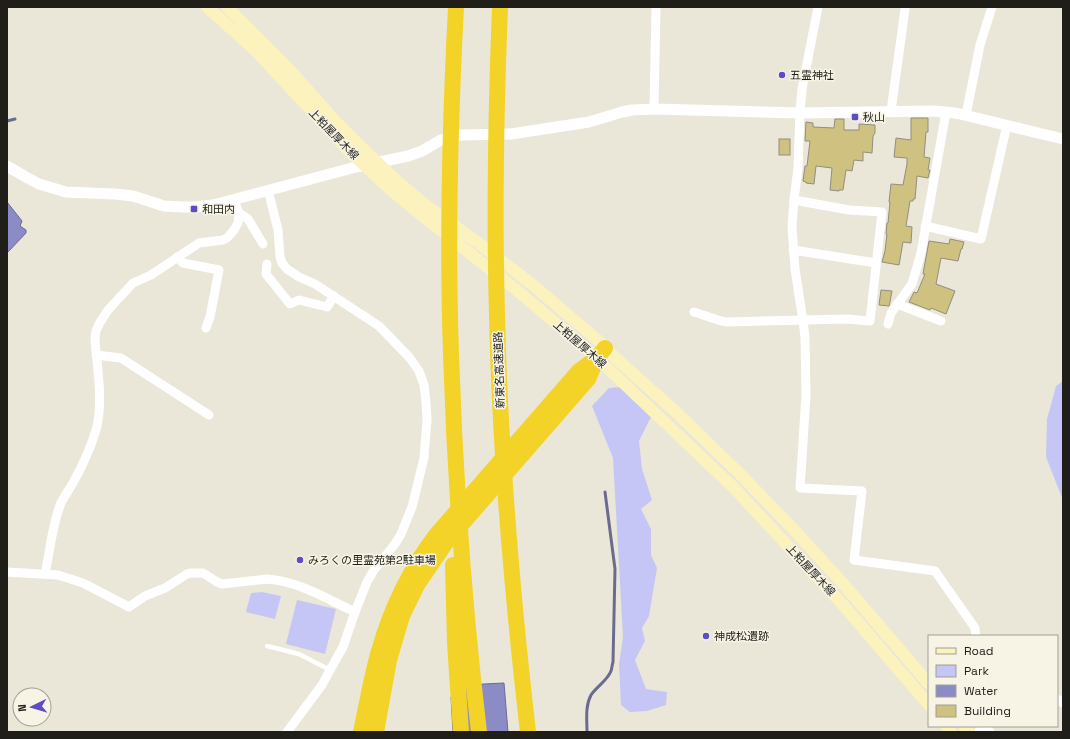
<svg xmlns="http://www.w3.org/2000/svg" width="1070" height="739" font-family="'Space Grotesk','Noto Sans JP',sans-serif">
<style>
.green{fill:#c5c6f6}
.water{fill:#8b8cc6;stroke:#6b6b92}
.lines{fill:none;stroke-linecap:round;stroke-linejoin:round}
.stream{stroke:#6b6b92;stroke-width:3}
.building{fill:#cfc17f;stroke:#918e81}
.service{stroke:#fff;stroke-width:4.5}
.minor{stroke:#fff;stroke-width:9}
.tertiary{stroke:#fff;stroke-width:11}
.secondary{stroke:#fbf2be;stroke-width:12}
.motorway{stroke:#f3d327;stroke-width:16}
.poi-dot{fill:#5c4cc5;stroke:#f7f4e6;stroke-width:1.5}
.labels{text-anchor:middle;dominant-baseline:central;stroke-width:3;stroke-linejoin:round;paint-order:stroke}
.poi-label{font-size:11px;fill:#1f1e19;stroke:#f7f4e6;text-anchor:start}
.street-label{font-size:11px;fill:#1f1e19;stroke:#f7f4e6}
</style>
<rect width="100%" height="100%" fill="#eae7d9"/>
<g class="green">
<path d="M1063,381V500L1046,457L1047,419L1056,386Z"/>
<path d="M620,387L651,417L639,441L642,469L652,500L641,509L651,529V555L657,568L649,616L642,628L645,641L635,660L646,689L667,692L666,705L647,711L630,712L621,705L619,664L623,637L613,458L592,406L609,388Z"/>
<path d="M262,592L281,596L275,619L246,612L251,593Z"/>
<path d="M297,600L336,609L325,654L286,644Z"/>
</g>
<g class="water">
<path d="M7,202L22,221L20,226L26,230V233L7,253Z"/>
<path d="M504,683L508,732H453L451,697L464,685Z"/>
</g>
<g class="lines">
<g class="stream">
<path d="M7,121L15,119"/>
<path d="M587,732C587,720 585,706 591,695C597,686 607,681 611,671C612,668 612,665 613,662L615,569L605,492"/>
</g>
</g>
<g class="building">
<path d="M911,118H928V132H926L924,157L930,158L928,170H930L928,178L917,176L915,199H913V201H910L906,226L912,227L911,243L903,242L899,265L882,262L885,251L887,234H886L887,223H888L890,202H889L891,184L903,185L907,164V158L894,157L896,138L911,140Z"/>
<path d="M835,119H844V130H859V124L875,125V133L873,136L872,153L863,152V161L854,160L852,171L846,170L843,190H839V191L830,190L832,168L816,166L814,184L806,183V182L803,181L805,166H807L810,141H805L806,122L813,123V127L834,128Z"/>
<rect x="779" y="139" width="11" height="16"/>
<path d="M950,239L964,242L962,249H961L958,261L941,258L936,284L955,291L946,314L931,308L930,310L909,302L914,292L917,293L925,274H923L929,241L949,244Z"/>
<path d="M881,290L892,291L890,302L889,306L879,305Z"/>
</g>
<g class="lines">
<path class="service" d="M267,646L299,654L330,670"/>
<g class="minor">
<path d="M818,7L802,89L800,113L798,168L794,200L792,227L795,269L803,321L805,337L806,395L800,488L862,491L854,560L935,571L975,628L976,636"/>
<path d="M654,109L656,7"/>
<path d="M891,111L905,9"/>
<path d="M966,115L980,45L992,7"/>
<path d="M268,190L278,230L280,257L282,263L287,269L299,277L315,284L379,326L409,357L419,371L424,385L426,402L427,419L424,458L412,507L401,534L395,544L374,570L367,582L355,612L343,647L330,670L322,685L287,732"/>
<path d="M239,213L248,219L263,244"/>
<path d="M925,226L981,239L1007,125"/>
<path d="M793,250L876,263"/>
<path d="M177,257L183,263L219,270L210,317L206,328"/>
<path d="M267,264L266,274L290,304L299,300L327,307L334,296"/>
<path d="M897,304L941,321"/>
<path d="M694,312L718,320L726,322L847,319L870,321L882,212L849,210L794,200"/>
<path d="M888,324L891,313L912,284L921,253L946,112"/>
<path d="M96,355L121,358L209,415"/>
<path d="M7,572L58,575L83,583L129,607L145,596L165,588L187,574L192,573H203L217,582L222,584L267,579C298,581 327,599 355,612"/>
<path d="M45,574C50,552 52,524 61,503C65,495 71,487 75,479C83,465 93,442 97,426C103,397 97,368 95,339L96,331L99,324L108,310L133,283L151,275L199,243L223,240L227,238L234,230L238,223L239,213L234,200"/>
<path d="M1057,699L1063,703"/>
<path d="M978,732L985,728L990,732"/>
</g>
<path class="tertiary" d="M7,166L26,177L39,184L66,192L115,194L133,196L164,206L182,207H197L213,205L356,167L408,156L422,151L441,140L462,135L511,134L589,122L622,112L632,110L654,109L800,113L932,111L956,113L1063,139"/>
<g class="secondary">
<path d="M207,7L256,51L348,150L390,189L424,217L519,292L597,358L734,488L844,606L929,705"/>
<path d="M227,7L289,69L336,122L356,142L397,181L428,207L481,245L534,286L601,343L609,352L678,414L742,476L794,530L840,580L929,684"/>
<path d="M946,726L951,732"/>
<path d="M964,726L969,732"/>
</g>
<g class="motorway">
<path d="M456,7C450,122 447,238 451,354C455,480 464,606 479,732"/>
<path d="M500,7C496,109 494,211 497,314C500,453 512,593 528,732"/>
<path d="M453,565L455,643L461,732"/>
<path d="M361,732C367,705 371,678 379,651C391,609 410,569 437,534L579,371L597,358L605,348"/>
<path d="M376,732L389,660L402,616L417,585L447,541L588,379L597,358"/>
</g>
</g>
<g class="poi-dot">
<circle cx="782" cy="75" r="4"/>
<rect x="851" y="113" width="8" height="8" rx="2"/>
<rect x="190" y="205" width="8" height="8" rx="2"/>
<circle cx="300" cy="560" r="4"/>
<circle cx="706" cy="636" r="4"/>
</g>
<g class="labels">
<g class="poi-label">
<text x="790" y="75">五霊神社</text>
<text x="863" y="117">秋山</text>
<text x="202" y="209">和田内</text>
<text x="308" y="560">みろくの里霊苑第2駐車場</text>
<text x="714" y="636">神成松遺跡</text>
</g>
<g class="street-label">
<text transform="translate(334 134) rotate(46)">上粕屋厚木線</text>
<text transform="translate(580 344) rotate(41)">上粕屋厚木線</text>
<text transform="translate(499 370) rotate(-92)">新東名高速道路</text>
<text transform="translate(811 570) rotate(47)">上粕屋厚木線</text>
</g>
</g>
<rect width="1070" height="739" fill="none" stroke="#1f1e19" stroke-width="16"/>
<rect x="928" y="635" width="130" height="92" fill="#f7f4e6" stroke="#a19e94"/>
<rect x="936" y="648" width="20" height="6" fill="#fbf2be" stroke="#a19e94"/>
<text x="964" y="655" font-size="12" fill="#1f1e19">Road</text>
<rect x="936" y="665" width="20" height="12" fill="#c5c6f6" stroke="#a19e94"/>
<text x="964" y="675" font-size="12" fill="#1f1e19">Park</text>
<rect x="936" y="685" width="20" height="12" fill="#8b8cc6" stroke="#a19e94"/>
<text x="964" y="695" font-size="12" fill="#1f1e19">Water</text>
<rect x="936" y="705" width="20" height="12" fill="#cfc17f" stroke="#a19e94"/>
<text x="964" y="715" font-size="12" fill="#1f1e19">Building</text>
<g transform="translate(32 707) rotate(265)"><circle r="19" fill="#f7f4e6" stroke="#a19e94"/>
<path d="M0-3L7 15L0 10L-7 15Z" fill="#5c4cc5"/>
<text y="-6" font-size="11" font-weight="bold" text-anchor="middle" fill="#1f1e19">N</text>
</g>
</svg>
